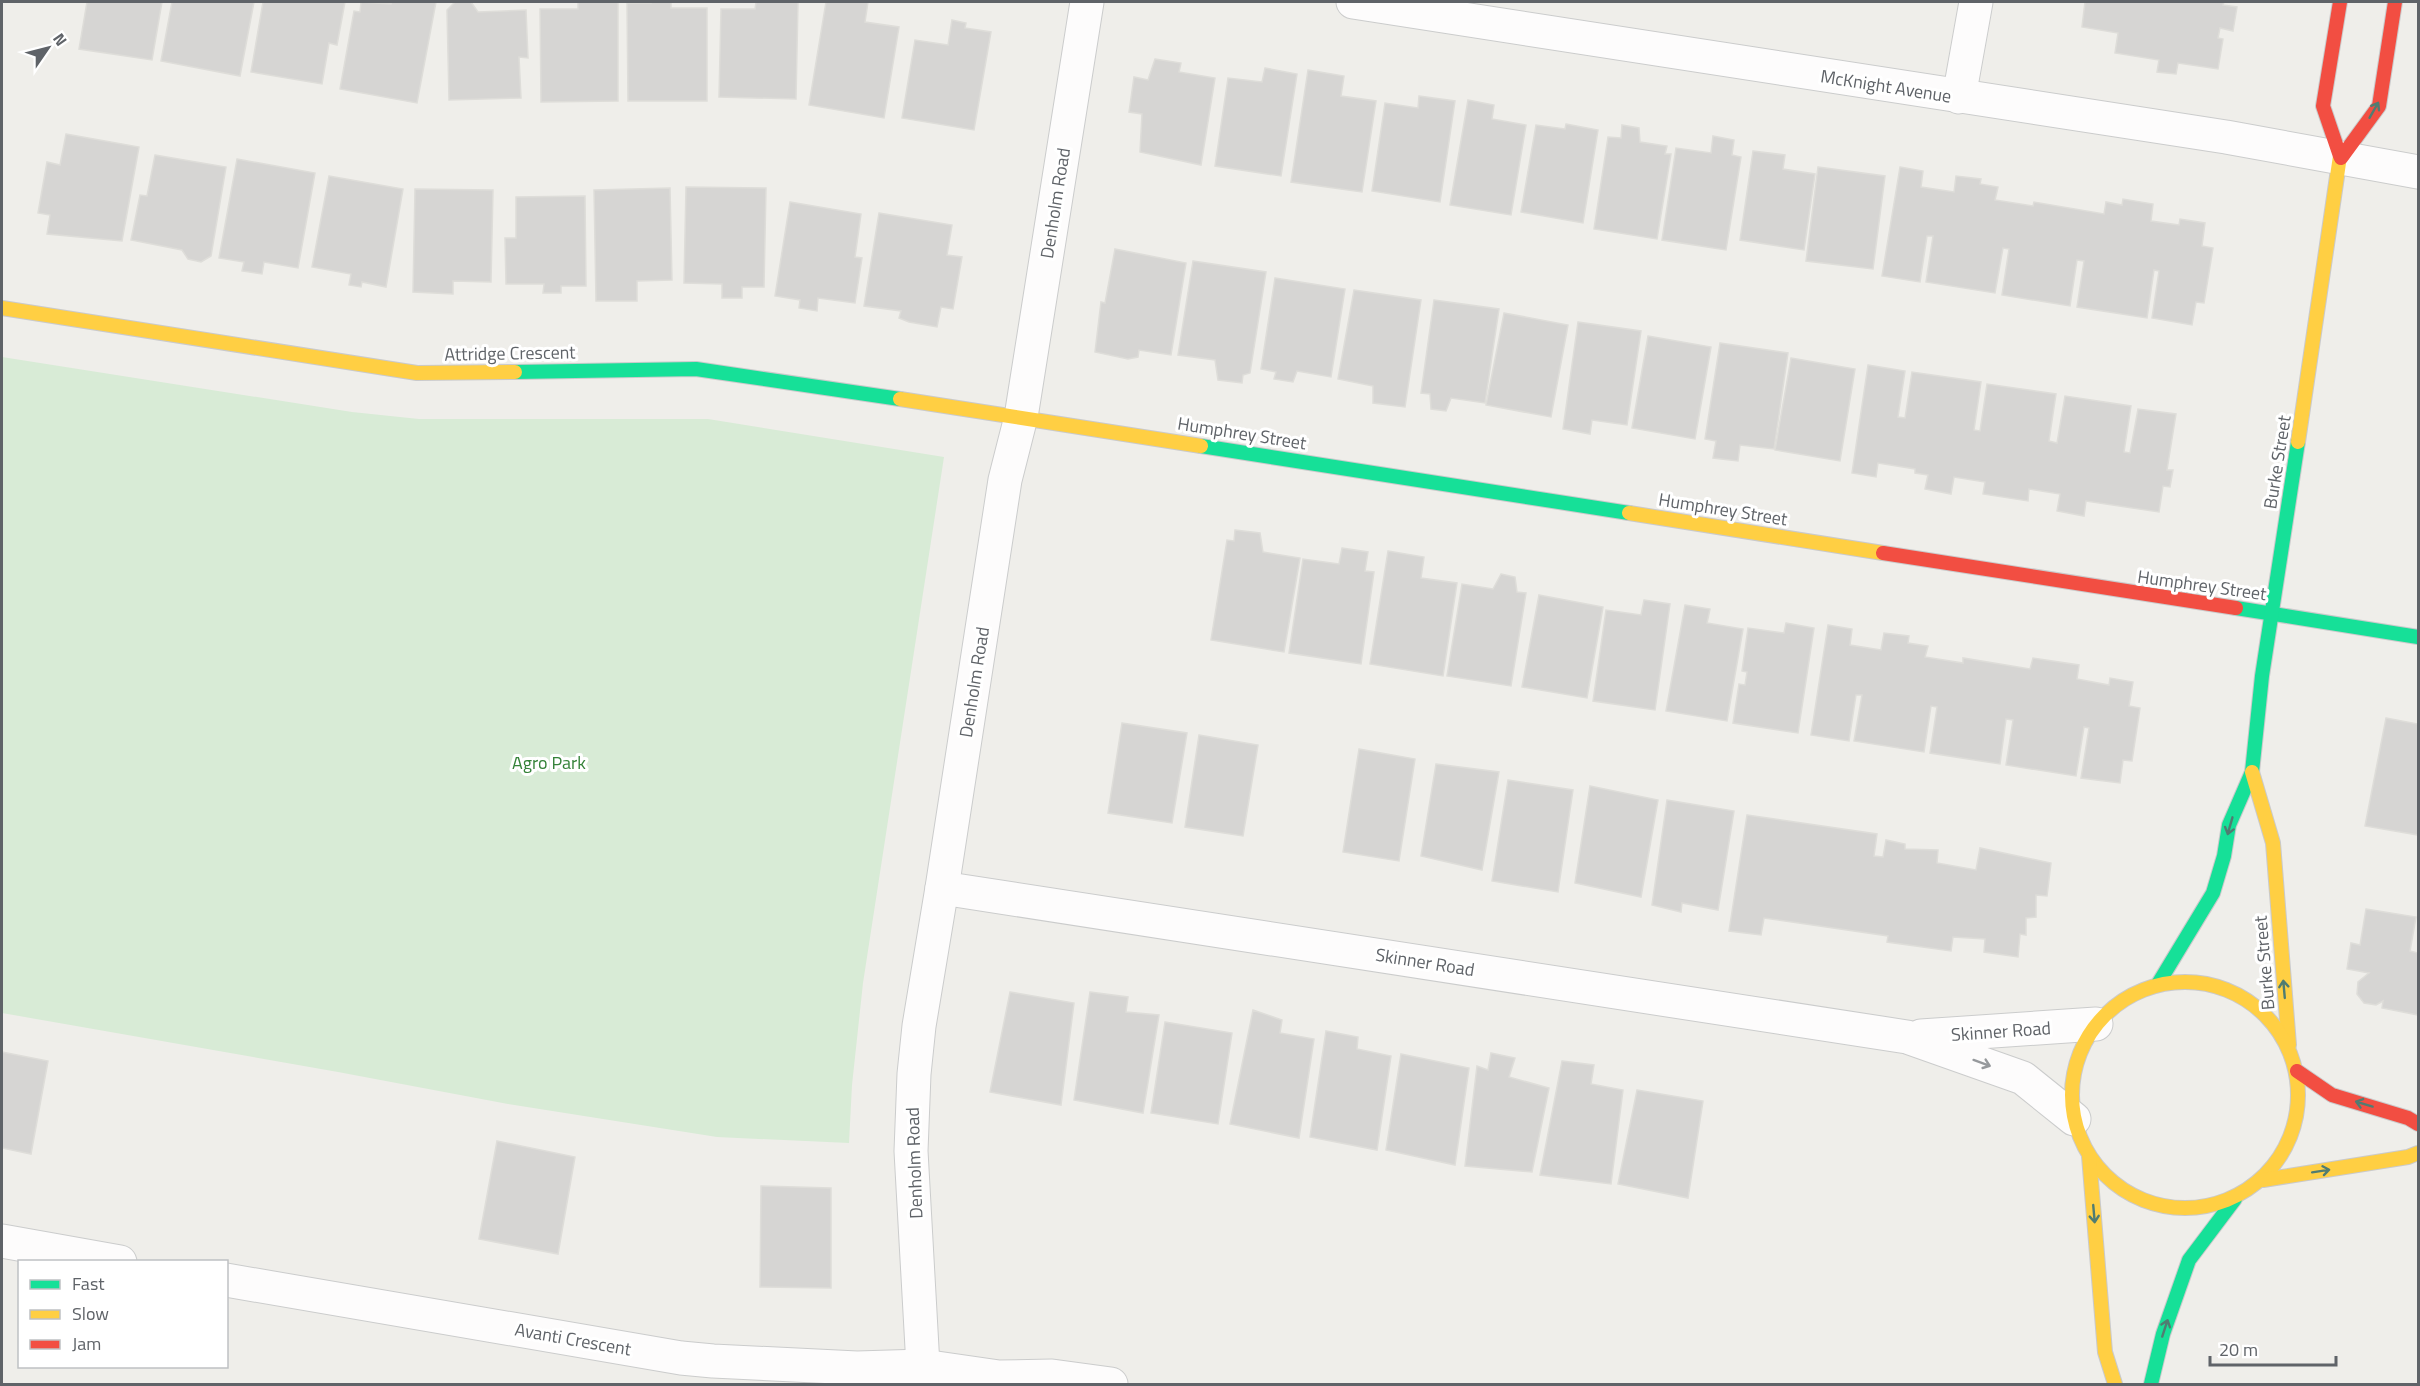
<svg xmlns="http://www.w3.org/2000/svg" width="2420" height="1386" font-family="'Titillium Web',sans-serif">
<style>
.green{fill:#d8ebd6}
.building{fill:#d6d5d3;stroke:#deddd9;stroke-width:1.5}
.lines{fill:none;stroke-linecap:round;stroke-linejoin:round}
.street-casing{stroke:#cbcccc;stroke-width:35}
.fast-casing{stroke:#cacacb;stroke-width:16}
.slow-casing{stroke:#cacacb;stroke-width:16}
.jam-casing{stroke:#cacacb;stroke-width:16}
.street{stroke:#fdfcfc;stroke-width:33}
.fast{stroke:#16e098;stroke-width:14}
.slow{stroke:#ffcf43;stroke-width:14}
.jam{stroke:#f24e42;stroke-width:14}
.oneway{stroke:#507c72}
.oneway2{stroke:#96999c}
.labels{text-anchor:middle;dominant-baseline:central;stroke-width:6;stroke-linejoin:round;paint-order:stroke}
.street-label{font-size:18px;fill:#5f6368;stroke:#fff}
.park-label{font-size:18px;fill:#348238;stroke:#fff}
</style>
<rect width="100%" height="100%" fill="#efeeea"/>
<path class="green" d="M2,357L352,412L419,419H708L944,457L863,983L852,1085L849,1143L717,1137L508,1104L338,1072L2,1013Z"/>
<g class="building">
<path d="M87,2H162L152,60L79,49Z"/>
<path d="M172,2H254L240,76L161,61Z"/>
<path d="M263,2H345L337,45L329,43L322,84L251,72Z"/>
<path d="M361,2L391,4L392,2H436L417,103L340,89L354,11L360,12Z"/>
<path d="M455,2H471L478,12L526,10L528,58L519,57L521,98L449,100L447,10Z"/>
<path d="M578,2H618V101L541,102L540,9H578Z"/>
<path d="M651,2H671V8H707V101H628L627,3H651Z"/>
<path d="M756,2H798L796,99L719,97L721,9H755Z"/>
<path d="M826,2H868L865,22L899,27L884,118L809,105Z"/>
<path d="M2085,2H2224L2223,5L2237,7L2233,31L2220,28L2218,38L2223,39L2218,69L2178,63L2176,74L2157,72L2159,60L2115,53L2118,33L2082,27Z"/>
<path d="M952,20L966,23L965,28L991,32L974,130L902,118L915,40L948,45Z"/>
<path d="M1155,59L1181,63L1179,72L1215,78L1201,165L1140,152L1142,114L1129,112L1134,77L1148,80Z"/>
<path d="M1265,68L1297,74L1281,176L1215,166L1228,78L1262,82Z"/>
<path d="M1308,70L1344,76L1341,96L1376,101L1362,192L1291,182Z"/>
<path d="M1419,96L1455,101L1440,202L1372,191L1385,103L1418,108Z"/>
<path d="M1468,100L1494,105L1492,119L1526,125L1511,215L1450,205Z"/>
<path d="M1566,124L1598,130L1583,223L1521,212L1536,125L1565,129Z"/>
<path d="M1622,125L1639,128L1640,142L1667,146L1665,154H1671L1657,239L1594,229L1608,137L1621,138Z"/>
<path d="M66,134L139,147L122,241L47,234L50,215L38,213L47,162L60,165Z"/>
<path d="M1713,136L1734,140L1732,155L1741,157L1726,250L1662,240L1676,148L1711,153Z"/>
<path d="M1753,151L1785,155L1783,169L1815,174L1804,250L1740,240Z"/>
<path d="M155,155L226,167L211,256L201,262L188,259L182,250L131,240L140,195L147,196Z"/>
<path d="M237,159L315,173L298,268L264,262L262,274L242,271L244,262L219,258Z"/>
<path d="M1818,167L1885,176L1873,269L1806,261Z"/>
<path d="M1900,167L1923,171L1921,187L1954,192L1956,176L1981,179L1980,184L1998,187L1995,200L2033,206L2034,202L2104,214L2106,202L2122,205L2123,199L2153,204L2151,221L2179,225L2180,219L2205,223L2202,246L2213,248L2204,303L2196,302L2192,325L2152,318L2159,271L2154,270L2147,318L2077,307L2084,261L2077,260L2070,306L2002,295L2009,249L2003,248L1995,293L1926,282L1933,236H1927L1920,282L1882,276Z"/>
<path d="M329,176L403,189L386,287L362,282L361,287L349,285L351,274L312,267Z"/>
<path d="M686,187L766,188L764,287H742V298H722V284L684,283Z"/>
<path d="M670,188L672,280L637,281V301H596L594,190Z"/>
<path d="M415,189L493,190L491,282L453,281V294L413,292Z"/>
<path d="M585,196L586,286H561V293H543L544,284H506L505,238H516V197Z"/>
<path d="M790,202L861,214L855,257L862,258L855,303L818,298L817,311L799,308L800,300L775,296Z"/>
<path d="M879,213L952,225L947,255L962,257L953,309L941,307L937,327L909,322L899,318L901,311L864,306Z"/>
<path d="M1115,249L1186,263L1171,355L1139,350L1138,357L1128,359L1095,352L1101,302L1105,303Z"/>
<path d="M1193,261L1266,272L1250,373L1243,375L1242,383L1218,380L1215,360L1178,355Z"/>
<path d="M1275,278L1345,289L1331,377L1297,371L1293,382L1274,379L1276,372L1261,369Z"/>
<path d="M1354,290L1421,300L1405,407L1373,403V386L1338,379Z"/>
<path d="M1434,300L1499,309L1485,403L1451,398L1446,411L1431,409L1430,394L1421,393Z"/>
<path d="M1504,313L1568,325L1551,417L1486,405Z"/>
<path d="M1578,322L1641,331L1627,425L1592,420L1590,434L1563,429Z"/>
<path d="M1648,336L1711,347L1695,439L1632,428Z"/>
<path d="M1720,343L1788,353L1774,449L1740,445L1738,461L1713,458L1716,441L1705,439Z"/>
<path d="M1791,358L1855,369L1840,461L1775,450Z"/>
<path d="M1868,365L1905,371L1898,417L1905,418L1912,372L1981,382L1974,430L1980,431L1987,384L2056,394L2049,441L2057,443L2065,396L2131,406L2124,452L2130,453L2138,409L2176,414L2167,470H2173L2170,487L2163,486L2159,512L2086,501L2084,516L2057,511L2060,494L2029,489L2028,501L1983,494L1985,482L1954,477L1951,494L1925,489L1928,475L1915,473V469L1878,463L1876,477L1852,473Z"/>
<path d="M1235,530L1260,533L1263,552L1300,558L1284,652L1211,640L1227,540L1234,541Z"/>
<path d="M1342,548L1368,552L1365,571L1374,572L1361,664L1289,653L1303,559L1339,564Z"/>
<path d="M1388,551L1424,557L1421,578L1457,583L1443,676L1370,664Z"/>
<path d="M1501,574L1515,577L1517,592L1526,593L1511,686L1447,676L1462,584L1493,589Z"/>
<path d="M1539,595L1603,607L1587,698L1522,687Z"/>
<path d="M1644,600L1670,604L1655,710L1593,701L1606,610L1641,615Z"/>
<path d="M1685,605L1710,609L1707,623L1743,629L1727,721L1666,711Z"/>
<path d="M1786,623L1814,628L1798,733L1733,723L1739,684L1745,685L1747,672L1742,671L1748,628L1784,633Z"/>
<path d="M1828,625L1852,629L1850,645L1881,650L1884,633L1909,636L1908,643L1928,646L1925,657L1963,663V658L2030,669L2033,658L2079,665L2077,679L2109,685L2110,678L2133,682L2129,706L2140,708L2132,761L2123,760L2120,783L2081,778L2089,728L2084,727L2076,776L2006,765L2013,720L2006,719L2000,764L1930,753L1937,707L1931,706L1924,752L1854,741L1862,695H1856L1849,741L1811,735Z"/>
<path d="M2386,718L2418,724V835L2365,826Z"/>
<path d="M1122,723L1187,733L1172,823L1108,813Z"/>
<path d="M1199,735L1258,745L1243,836L1185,827Z"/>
<path d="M1359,749L1415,759L1399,861L1343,852Z"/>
<path d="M1436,764L1499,772L1482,870L1421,856Z"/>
<path d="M1508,780L1573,790L1558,892L1492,881Z"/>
<path d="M1590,786L1658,800L1641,897L1575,883Z"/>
<path d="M1667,800L1734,811L1718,910L1682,903L1681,912L1652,905Z"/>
<path d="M1747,815L1877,834L1874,856L1883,857L1886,840L1905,844V849L1938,850L1937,863L1976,870L1980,848L2051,863L2047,896L2036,895V917L2026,918V935L2020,934L2018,957L1984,952L1985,939L1953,937L1951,951L1887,942L1888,936L1764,918L1761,935L1729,931Z"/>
<path d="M2366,909L2416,917L2410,951L2418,953V1015L2382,1008L2383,1001L2376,1005L2364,1003L2357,994L2358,982L2369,973L2347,969L2351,943L2360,945Z"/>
<path d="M1010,992L1074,1003L1061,1105L990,1092Z"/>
<path d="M1090,992L1128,997L1126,1012L1159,1015L1143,1113L1074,1100Z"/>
<path d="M1253,1010L1282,1020L1280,1033L1314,1039L1299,1138L1230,1124Z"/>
<path d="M1165,1022L1232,1033L1218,1124L1151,1113Z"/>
<path d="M1326,1031L1358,1037L1357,1049L1391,1056L1377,1150L1310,1137Z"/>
<path d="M2,1052L48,1061L31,1154L2,1148Z"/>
<path d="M1491,1053L1515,1058L1509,1077L1549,1088L1532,1172L1465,1166L1477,1066L1488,1070Z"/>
<path d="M1401,1054L1469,1068L1455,1165L1386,1150Z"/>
<path d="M1562,1061L1594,1065L1591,1084L1623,1090L1611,1184L1540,1175Z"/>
<path d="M1637,1090L1703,1101L1688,1198L1618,1184Z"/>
<path d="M497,1141L575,1157L558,1254L479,1239Z"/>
<path d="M761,1186L831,1188V1288L760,1287Z"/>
</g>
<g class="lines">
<g class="street-casing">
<g id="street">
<path d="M1353,2L2226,137L2418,172"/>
<path d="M1959,97L1976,2"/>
<path d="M942,888L1907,1037L2023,1078L2074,1119"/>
<path d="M1921,1036L2096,1024"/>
<path d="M2,1241L120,1262"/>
<path d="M226,1280L681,1358L713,1361L857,1368L923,1366L999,1377L1052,1376L1111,1384"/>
<path d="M924,1384L911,1151L914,1074L919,1026L942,888L1005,480L1021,417L1087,2"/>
</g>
</g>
<g class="fast-casing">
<g id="fast">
<path d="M515,372L696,369L900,399"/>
<path d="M1201,446L1629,513"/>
<path d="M2236,608L2418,637"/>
<path d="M2158,984L2213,893L2224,856L2229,825L2252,772L2262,676L2298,442"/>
<path d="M2151,1384L2163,1334L2189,1260L2235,1199"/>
</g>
</g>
<g class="slow-casing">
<g id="slow">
<path d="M2,308L417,373L515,372"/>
<path d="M900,399L1201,446"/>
<path d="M2298,442L2340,156"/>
<path d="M1629,513L1883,553"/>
<path d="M2252,772L2273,843L2289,1045"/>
<circle cx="2185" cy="1095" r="113"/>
<path d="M2089,1156L2105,1352L2115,1384"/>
<path d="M2263,1180L2408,1157L2418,1153"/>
</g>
</g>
<g class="jam-casing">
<g id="jam">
<path d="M2340,2L2323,106L2340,156"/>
<path d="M2341,158L2379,106L2395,2"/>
<path d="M1883,553L2236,608"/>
<path d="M2297,1071L2332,1095L2408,1118L2418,1124"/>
</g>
</g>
<use href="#street" class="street"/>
<use href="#fast" class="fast"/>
<use href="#slow" class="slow"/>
<use href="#jam" class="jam"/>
</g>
<defs><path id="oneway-shaft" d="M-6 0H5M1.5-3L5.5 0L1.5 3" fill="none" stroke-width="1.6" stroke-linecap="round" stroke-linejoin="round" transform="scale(1.5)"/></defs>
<g class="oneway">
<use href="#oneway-shaft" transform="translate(2374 110) rotate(-60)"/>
<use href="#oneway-shaft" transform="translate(2230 826) rotate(106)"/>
<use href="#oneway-shaft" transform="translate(2284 989) rotate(-95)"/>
<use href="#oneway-shaft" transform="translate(2364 1104) rotate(-163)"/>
<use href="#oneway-shaft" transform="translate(2321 1171) rotate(-9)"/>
<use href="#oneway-shaft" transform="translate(2094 1214) rotate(85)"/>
<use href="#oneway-shaft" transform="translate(2165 1328) rotate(-72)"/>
</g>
<use class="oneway2" href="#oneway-shaft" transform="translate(1982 1063) rotate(20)"/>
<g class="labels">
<g class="street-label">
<text transform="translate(1886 86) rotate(9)">McKnight Avenue</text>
<text transform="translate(1055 203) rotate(-81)">Denholm Road</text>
<text transform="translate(510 353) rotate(-1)">Attridge Crescent</text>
<text transform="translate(1242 433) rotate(9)">Humphrey Street</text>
<text transform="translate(2277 462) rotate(-81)">Burke Street</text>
<text transform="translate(1723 509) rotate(9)">Humphrey Street</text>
<text transform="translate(2202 585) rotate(8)">Humphrey Street</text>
<text transform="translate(974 682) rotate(-81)">Denholm Road</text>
<text transform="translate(1425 962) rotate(9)">Skinner Road</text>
<text transform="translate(2264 963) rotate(-95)">Burke Street</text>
<text transform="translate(2001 1031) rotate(-4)">Skinner Road</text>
<text transform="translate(914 1163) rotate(-92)">Denholm Road</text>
<text transform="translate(573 1339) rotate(10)">Avanti Crescent</text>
</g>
<g class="park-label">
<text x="549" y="762">Agro Park</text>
</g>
</g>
<rect width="2420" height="1386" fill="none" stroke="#5f6368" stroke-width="6"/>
<rect x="18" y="1260" width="210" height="108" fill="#ffffff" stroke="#bfc1c3" stroke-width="1.5"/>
<rect x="30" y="1280" width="30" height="9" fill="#16e098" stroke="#bfc1c3" stroke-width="1.5"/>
<text x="72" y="1290" font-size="18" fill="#5f6368">Fast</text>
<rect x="30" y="1310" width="30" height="9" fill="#ffcf43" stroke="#bfc1c3" stroke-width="1.5"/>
<text x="72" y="1320" font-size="18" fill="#5f6368">Slow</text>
<rect x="30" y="1340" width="30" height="9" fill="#f24e42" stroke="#bfc1c3" stroke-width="1.5"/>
<text x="72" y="1350" font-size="18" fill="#5f6368">Jam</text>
<g transform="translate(48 48) rotate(55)" stroke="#ffffff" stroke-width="4.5" paint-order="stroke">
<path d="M0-4.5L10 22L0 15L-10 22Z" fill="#5f6368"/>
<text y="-9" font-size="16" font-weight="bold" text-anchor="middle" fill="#5f6368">N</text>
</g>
<path d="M2210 1356v9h126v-9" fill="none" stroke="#5f6368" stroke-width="3"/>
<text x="2219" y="1356" font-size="18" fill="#5f6368" stroke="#ffffff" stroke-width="4.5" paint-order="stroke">20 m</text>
</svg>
